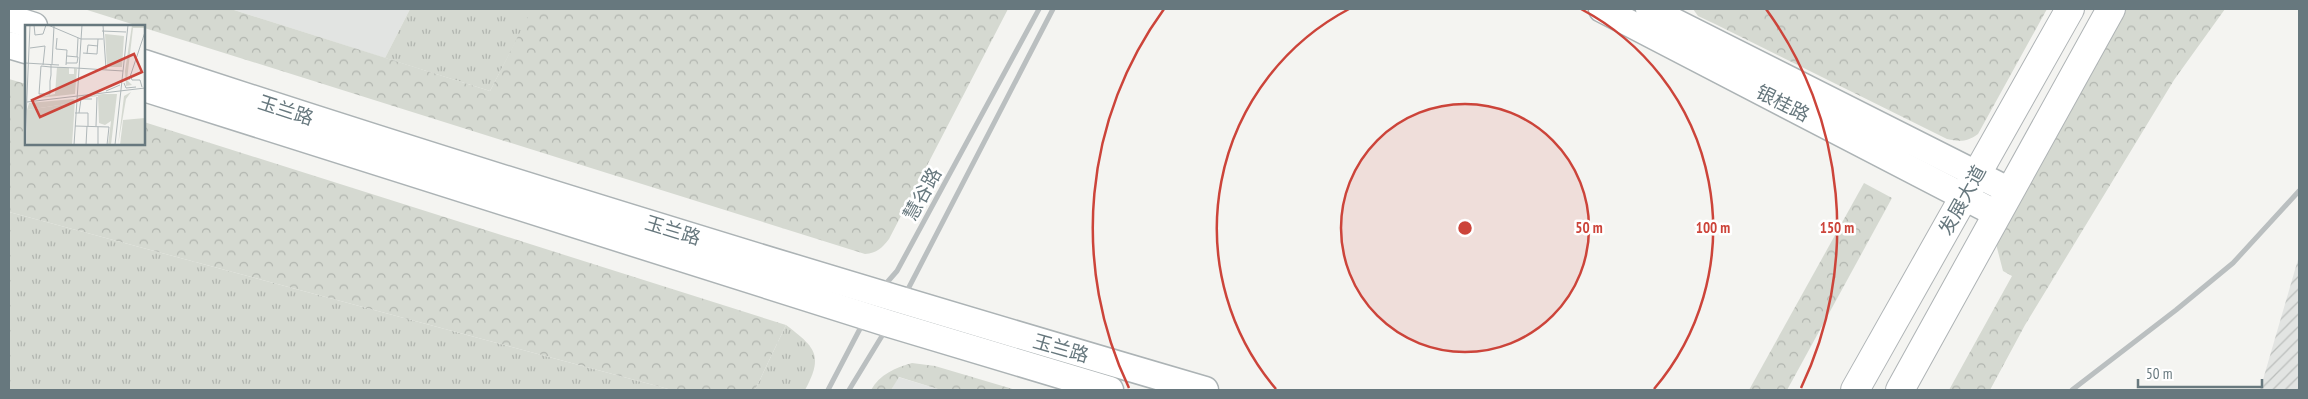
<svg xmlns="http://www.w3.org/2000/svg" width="2308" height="399" font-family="'PT Sans Narrow','Noto Sans SC',sans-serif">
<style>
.built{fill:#e2e4e2}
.industrial{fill:url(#industrial-furrows)}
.grass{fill:url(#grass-tufts)}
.forest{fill:url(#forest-crowns)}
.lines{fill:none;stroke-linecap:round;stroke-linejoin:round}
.secondary-casing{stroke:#acb3b5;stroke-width:29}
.primary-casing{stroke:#aeb3b5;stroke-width:30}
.street{stroke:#babfc0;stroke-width:5}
.secondary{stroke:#fff;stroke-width:26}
.primary{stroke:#fff;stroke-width:28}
.ring{fill:none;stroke:#cc443a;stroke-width:2.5}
.labels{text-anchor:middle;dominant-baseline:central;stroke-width:5;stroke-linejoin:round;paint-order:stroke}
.street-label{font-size:19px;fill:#67787e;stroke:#fff}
.inset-road{fill:none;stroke:#afb7b9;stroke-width:1}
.view{fill:#cc443a;fill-opacity:0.15;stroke:#cc443a;stroke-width:2.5}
.inset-edge{fill:none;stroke:#67787e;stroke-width:2.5}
.centre{fill:#cc443a;stroke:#fff;stroke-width:2.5}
.ring-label{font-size:15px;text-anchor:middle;font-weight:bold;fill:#cc443a;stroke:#fff;stroke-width:5;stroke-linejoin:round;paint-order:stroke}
</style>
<defs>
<pattern id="industrial-furrows" width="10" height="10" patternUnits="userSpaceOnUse" patternTransform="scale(1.25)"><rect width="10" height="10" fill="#e2e4e2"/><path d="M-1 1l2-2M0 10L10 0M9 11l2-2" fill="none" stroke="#bbbebc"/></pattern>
<pattern id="grass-tufts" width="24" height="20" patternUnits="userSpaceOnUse" patternTransform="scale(1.25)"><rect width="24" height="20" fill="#d5d9d1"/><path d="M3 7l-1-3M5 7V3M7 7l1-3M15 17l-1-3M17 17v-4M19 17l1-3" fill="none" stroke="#b1b5af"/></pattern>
<pattern id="forest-crowns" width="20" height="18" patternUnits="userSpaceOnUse" patternTransform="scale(1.25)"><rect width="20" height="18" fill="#d5d9d1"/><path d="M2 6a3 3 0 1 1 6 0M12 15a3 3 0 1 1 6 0" fill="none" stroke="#b1b5af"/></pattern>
</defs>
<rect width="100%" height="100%" fill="#f4f4f1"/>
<g class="built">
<path d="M231,9H410L385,58Z"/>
<path d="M898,377L941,390H891Z"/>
</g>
<path class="industrial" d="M2299,256V390H2260Z"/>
<g class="grass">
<path d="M410,9H533L490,91L385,58Z"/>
<path d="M9,212L672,390H9Z"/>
<path d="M786,325C815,347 824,355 805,390H755Z"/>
</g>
<g class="forest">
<path d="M84,9H231L490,91L532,9H1008L889,239C882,248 877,253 865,254Z"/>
<path d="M1693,9H2047L1978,134C1967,142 1960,142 1947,139L1715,24L1698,16Z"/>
<path d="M2125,9H2225L2174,80L2025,325L1990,390H1949L2012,276L2003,271L1995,240Z"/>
<path d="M9,79L26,84V144H144V122L786,325L755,390H672L9,212Z"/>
<path d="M1864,183L1892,198L1792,381L1787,390H1749Z"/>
<path d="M912,363L935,366L1016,390H941L899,377L891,390H871C880,374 895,368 912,363Z"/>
</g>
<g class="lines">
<g class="secondary-casing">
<g id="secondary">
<path d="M1602,9L1997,214"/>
<path d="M1649,9L2010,191"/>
<path d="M9,18L34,26"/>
<path d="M9,45L26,50"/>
<path d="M144,63C495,179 850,286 1205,390"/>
<path d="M144,88L890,324L1110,390"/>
</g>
</g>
<g class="primary-casing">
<g id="primary">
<path d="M1855,390L2070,9"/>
<path d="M1900,390L2111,9"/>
</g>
</g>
<g class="street">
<path d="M883,287L897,271L1039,9"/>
<path d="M906,293L1053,9"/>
<path d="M828,390L863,323"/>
<path d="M849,390L885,331"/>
<path d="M2072,390L2176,310L2233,263L2299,191"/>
</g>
<use href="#secondary" class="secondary"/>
<use href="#primary" class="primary"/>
</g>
<circle cx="1465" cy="228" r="124" fill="#cc443a" fill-opacity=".12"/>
<g class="ring">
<circle cx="1465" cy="228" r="124"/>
<path d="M1276 389A248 248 0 0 1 1349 9M1581 9A248 248 0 0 1 1654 389"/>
<path d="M1129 388A372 372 0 0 1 1164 9M1766 9A372 372 0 0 1 1801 388"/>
</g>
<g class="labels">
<g class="street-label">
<text transform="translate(1783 103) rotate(27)">银桂路</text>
<text transform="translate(286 110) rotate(18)">玉兰路</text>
<text transform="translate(922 194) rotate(-61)">慧谷路</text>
<text transform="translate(1962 200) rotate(-61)">发展大道</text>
<text transform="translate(673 230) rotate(17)">玉兰路</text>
<text transform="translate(1061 348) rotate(16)">玉兰路</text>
</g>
</g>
<g transform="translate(25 25)">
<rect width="120" height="120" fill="#f4f4f1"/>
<path d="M48,74L50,75L47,120H2V85L48,78Z" fill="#d5d9d1"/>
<path d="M107,0H118L120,3H108L102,55L107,60L101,61L100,46ZM80,9L99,11L97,42H82ZM32,42L44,43V49H49V43L52,44L50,69L5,74L30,69ZM106,67L101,74L93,120L99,71ZM92,69L86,120H83L86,96L80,100L74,98L73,71L54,74V78L53,74L55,72L78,69ZM48,74V78L2,85L4,78Z" fill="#d5d9d1"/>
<path d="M120,93V120H95L98,95Z" fill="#d5d9d1"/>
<path class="inset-road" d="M9,0L10,10L18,9L21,0M23,0L56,14H78M78,0L81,44M77,6L101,7M32,13L31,24L42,25L41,40M5,23L20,21L18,40M58,28L72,29L73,14M62,29L63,20L73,21M52,32L53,13M0,38L34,40M41,38H52L53,32L42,31M27,39L29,1M26,40V50L25,56V69H14L16,41L26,42L51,43L98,46M106,52L107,55H115L117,62M104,55L120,7M99,58L101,63L111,62M81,66L95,60M2,77L120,63M50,88H63V101M54,88L56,74H67M50,101L84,102L82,120M71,101L72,72M0,117L5,0M49,120L57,0M61,120L62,101M73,120V102M90,120L103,0"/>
<path class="view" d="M109,29L117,47L15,92L7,75Z"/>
<rect width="120" height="120" class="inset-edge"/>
</g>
<circle cx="1465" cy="228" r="8" class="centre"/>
<g class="ring-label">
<text x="1589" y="233">50 m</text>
<text x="1713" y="233">100 m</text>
<text x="1837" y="233">150 m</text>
</g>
<rect width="2308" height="399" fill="none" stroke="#67787e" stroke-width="20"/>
<path d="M2138 379v8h124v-8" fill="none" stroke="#67787e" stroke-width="2.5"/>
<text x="2146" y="379" font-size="15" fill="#67787e" stroke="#ffffff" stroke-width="4" paint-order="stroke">50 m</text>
</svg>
